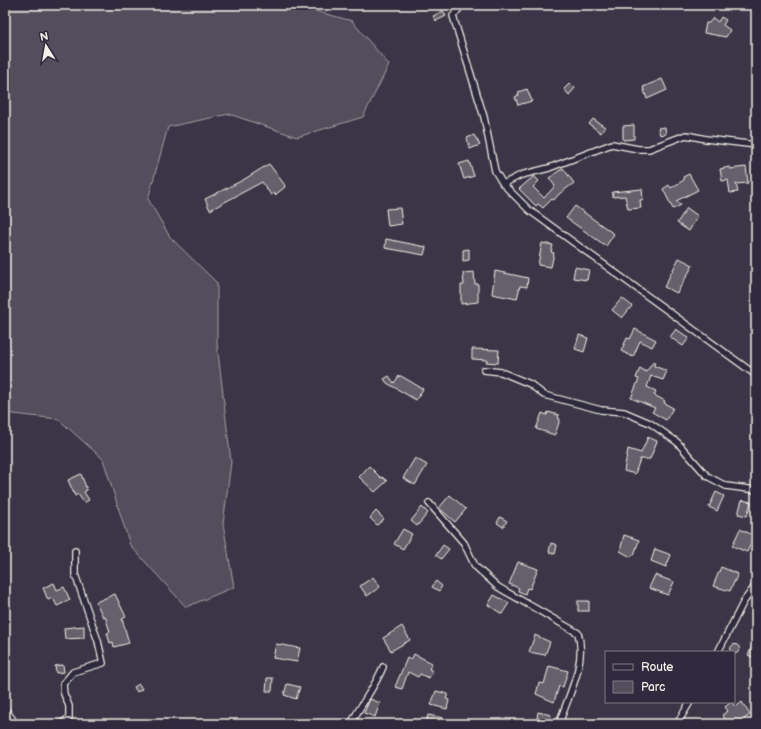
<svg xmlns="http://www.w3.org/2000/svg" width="761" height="729" font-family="'Balsamiq Sans',sans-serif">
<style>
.green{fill:#534e5c;stroke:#a4a0a2}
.building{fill:#65616c;stroke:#f4f1e8}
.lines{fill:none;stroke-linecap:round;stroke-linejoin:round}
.street-casing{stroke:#f4f1e8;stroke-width:8}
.street{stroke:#2f2a3d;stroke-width:5.5}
</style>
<rect width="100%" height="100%" fill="#3b3647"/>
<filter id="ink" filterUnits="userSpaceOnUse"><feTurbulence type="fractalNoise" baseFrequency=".025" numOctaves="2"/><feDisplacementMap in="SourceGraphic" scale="8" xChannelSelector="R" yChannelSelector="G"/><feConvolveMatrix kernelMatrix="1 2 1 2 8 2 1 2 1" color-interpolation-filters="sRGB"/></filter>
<g filter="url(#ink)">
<path class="green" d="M5,5H293L352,21L389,65L363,117L297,137L229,114L168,127L148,199L170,237L217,283V344L231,462L223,524L234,587L186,607L130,545L103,459L58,419L5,413Z"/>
<g class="building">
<path d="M443,11L446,16L436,21L433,16Z"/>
<path d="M721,17L726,20L723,25L730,30L726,37L704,33L706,23H709L713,18L718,22Z"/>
<path d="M662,79L667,90L647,99L643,87Z"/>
<path d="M570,83L575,88L569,95L564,89Z"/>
<path d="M527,89L532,101L518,105L515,97L519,95L518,92Z"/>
<path d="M593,119L605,127L601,133L589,124Z"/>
<path d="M634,125V139L623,140V126Z"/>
<path d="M665,127L666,134L660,135L658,128Z"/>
<path d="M474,135L480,145L470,149L467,138Z"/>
<path d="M469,161L474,176L464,179L459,164Z"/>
<path d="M269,164L284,184L285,187L275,195L274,193L271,195L262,182L210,210L205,199L243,180Z"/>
<path d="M730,167V169L746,167L748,183L736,184L738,192L730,193L728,180L722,181L720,169Z"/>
<path d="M563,168L574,183L559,194L554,200L552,199L543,208L538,204L536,206L519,189L534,176L539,181L533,187L544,198L555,186L549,178Z"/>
<path d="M689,174L698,190L676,201L681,205L673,209L663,189L669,185L671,188L684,180L683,177Z"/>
<path d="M642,189L643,200H640L641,208L628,209L625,196L613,197L612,192Z"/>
<path d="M575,206L614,234L606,246L566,218Z"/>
<path d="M400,208L402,224L388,226L386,209Z"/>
<path d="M687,208L698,216L689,231L677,223Z"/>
<path d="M386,239L426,247L424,255L385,248Z"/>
<path d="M542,243L553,245L551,252L554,253L551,267L538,265Z"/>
<path d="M469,249V260L463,261V250Z"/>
<path d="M679,258L693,265L677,293L664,287Z"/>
<path d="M575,267L589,270L587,280L573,278Z"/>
<path d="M495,271L528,278L527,287L520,286L517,299L492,294Z"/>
<path d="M474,272L475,284H478V302L461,304V285H464L463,273Z"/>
<path d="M622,298L632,306L622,318L612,310Z"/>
<path d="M635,329L656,340L652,347L640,341L633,357L621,351L627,338L630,339Z"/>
<path d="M676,329L689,338L683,346L670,337Z"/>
<path d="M579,335L588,338L584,352L575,349Z"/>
<path d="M472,349L499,350L498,363L486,362L487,360L472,359Z"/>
<path d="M654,361L655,362L654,366L667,371L663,380L651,376L647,387L656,391L654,395L665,401L664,403L673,408L666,420L652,412L655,408L631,398L639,379L636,378L640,368L646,372Z"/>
<path d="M389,376L394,383L399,376H401L423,389L416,400L387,383L384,379Z"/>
<path d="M548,412L559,415L558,418L560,419L555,435L536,429L542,413L547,415Z"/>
<path d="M648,437L657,441L650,459H640L635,474L624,471L628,449L641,453Z"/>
<path d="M415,458L427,465L415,485L403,478Z"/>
<path d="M369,466L381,478L382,477L387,481L375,492L359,477Z"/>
<path d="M81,474L87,490L84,492L89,500L84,503L78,494L75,496L68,480Z"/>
<path d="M716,492L724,496L717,511L709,507Z"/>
<path d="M450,495L466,509L455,522L439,508Z"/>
<path d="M742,500L751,502L747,516L738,514Z"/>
<path d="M422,507L428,513L417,526L411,521Z"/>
<path d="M376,511L384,519L377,525L370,518Z"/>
<path d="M500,517L507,521L503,527L497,523Z"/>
<path d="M403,529L412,534L403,549L394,544Z"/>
<path d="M740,529L755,536L747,552L732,546Z"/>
<path d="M624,535L639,540L634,555H632L631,557L620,551Z"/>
<path d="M551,543L557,545L555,554L549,552Z"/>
<path d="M443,545L449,549L441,559L436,555Z"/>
<path d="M655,549L671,555L666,567L651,561Z"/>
<path d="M518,562L538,569L530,589L527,588L525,594L518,591L519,588L509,584Z"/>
<path d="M721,567L738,574L730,591L713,586Z"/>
<path d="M655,575L674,582L668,595L649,588Z"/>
<path d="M373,577L380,587L367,596L360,586Z"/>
<path d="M436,581L442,586L439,591L432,587Z"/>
<path d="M54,583L57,590L64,587L70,600L57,606L53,598L48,600L43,588Z"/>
<path d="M115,594L126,617L122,619L129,643L114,647L113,642L110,643L107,633L110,632L105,616L103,617L96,602Z"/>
<path d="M494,595L509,603L502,614L488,605Z"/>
<rect x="578" y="601" width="11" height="10"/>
<path d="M84,626V638L65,639L64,628Z"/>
<path d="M402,626L410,640L391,651L383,638Z"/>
<path d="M535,635L550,642L545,655L529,652Z"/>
<path d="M276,644L300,648L297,662L273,658Z"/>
<circle cx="735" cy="649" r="4.5"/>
<path d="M752,647L756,649L754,658L748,655Z"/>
<path d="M414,654L432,663L429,669L433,671L429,678L420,674L418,677L408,672L402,689L395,687L407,658L411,660Z"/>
<path d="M63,665L64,672L56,673L55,666Z"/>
<path d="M549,666L568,671L563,687L559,686L554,702L536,694L539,683L544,684Z"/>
<path d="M267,678H273L272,691H266Z"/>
<path d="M139,684L142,689L137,692L134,687Z"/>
<path d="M287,684L300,687L296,699L284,695Z"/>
<path d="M436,691L448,694L446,699L449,700L447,709L431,705Z"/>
<path d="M370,699L380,703L375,717L364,713Z"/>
<path d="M731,702L736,707L742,702L750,715L739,722L741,724H728L722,715L728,711L725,707Z"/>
<path d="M538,712L551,715L549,724H536Z"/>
<path d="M428,715L443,718L442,724H426Z"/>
</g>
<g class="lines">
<g class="street-casing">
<g id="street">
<path d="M462,5L453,16L484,117L495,171L503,184L529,210L756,375"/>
<path d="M503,184L521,175L549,168L612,144L638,149H649L686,135L706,139L756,145"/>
<path d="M484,370L501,372L530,384L544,395L601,410L624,412L650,423L677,442L707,476L726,486L756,490"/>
<path d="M429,503L464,543L475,566L498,587L578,633C587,663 568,696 559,724"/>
<path d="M718,652L744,601L756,585"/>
<path d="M5,709L16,724"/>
<path d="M61,724L69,718V706L64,694L63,684L73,672L103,663L98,641L75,574V551"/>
<path d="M351,724C361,704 375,687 383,667"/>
<path d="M677,724L690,702"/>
</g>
</g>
<use href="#street" class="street"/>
</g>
</g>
<rect width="761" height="729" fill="none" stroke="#2f2a3d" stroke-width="20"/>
<rect x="10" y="10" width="741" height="709" fill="none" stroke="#f4f1e8" stroke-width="1.5" filter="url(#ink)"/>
<rect x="605" y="651" width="130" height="52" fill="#2f2a3d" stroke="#7e7a81"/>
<rect x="613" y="664" width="20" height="6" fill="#2f2a3d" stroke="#7e7a81"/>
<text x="641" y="671" font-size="12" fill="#f4f1e8">Route</text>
<rect x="613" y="681" width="20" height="12" fill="#534e5c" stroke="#7e7a81"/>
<text x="641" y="691" font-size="12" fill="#f4f1e8">Parc</text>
<g transform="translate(46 46) rotate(349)" stroke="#2f2a3d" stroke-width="3" paint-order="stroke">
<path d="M0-3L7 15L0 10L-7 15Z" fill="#f4f1e8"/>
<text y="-6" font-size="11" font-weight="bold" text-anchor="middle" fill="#f4f1e8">N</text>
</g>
</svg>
